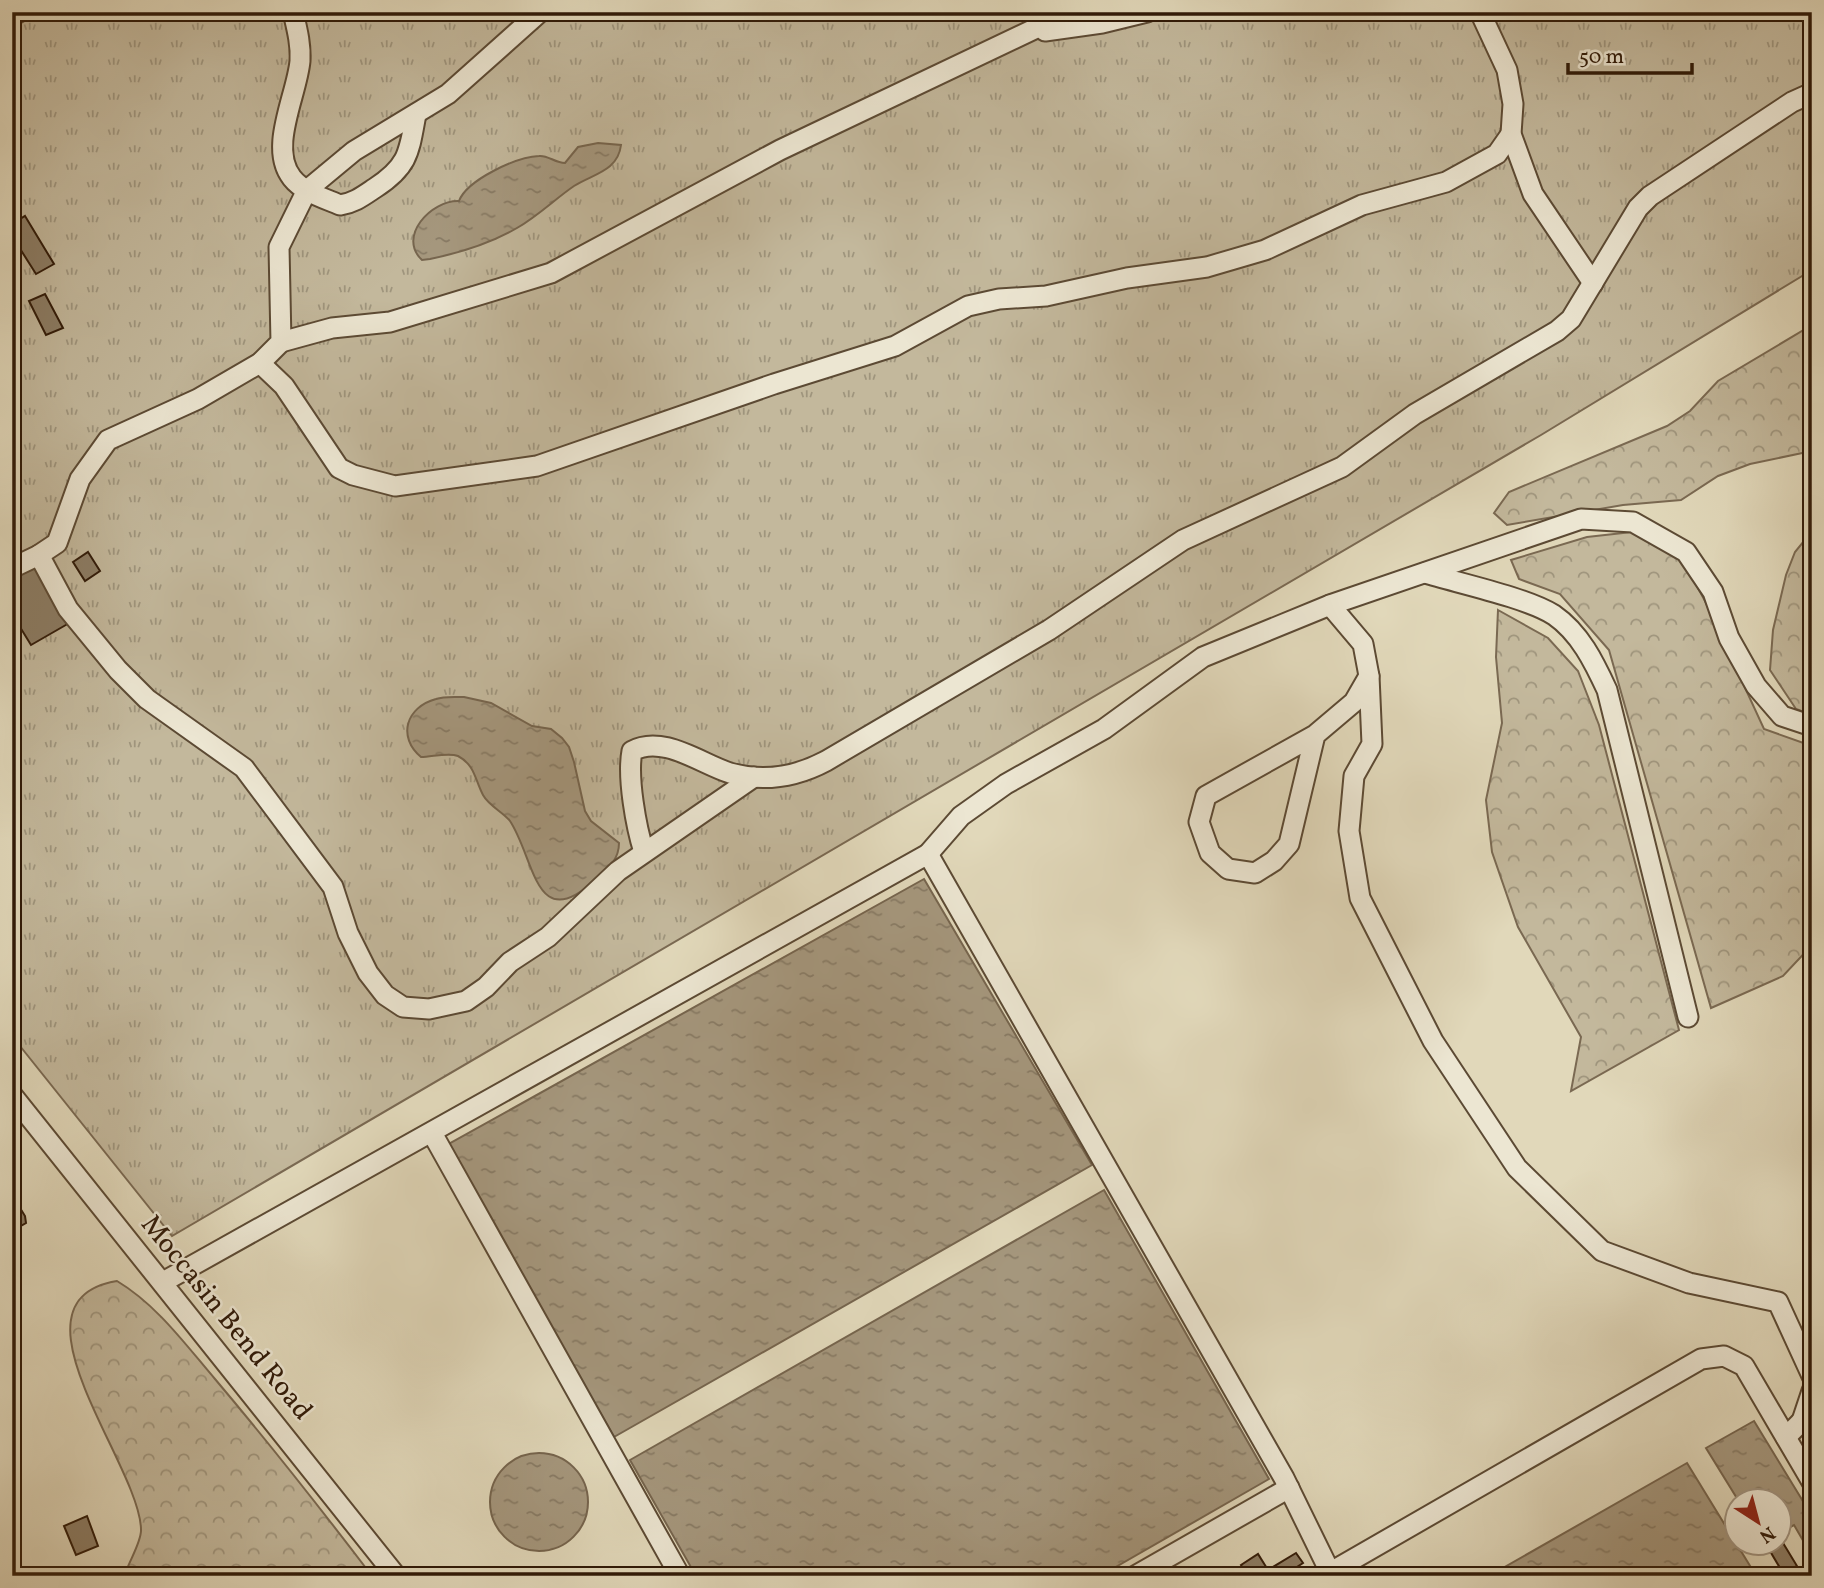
<svg xmlns="http://www.w3.org/2000/svg" width="1824" height="1588" font-family="Vollkorn,serif">
<style>
.grass{fill:url(#grass-tufts);stroke:#7a6952;stroke-width:2}
.forest{fill:url(#forest-crowns);stroke:#7a6952;stroke-width:2}
.water{fill:url(#water-ripples);stroke:#76654e;stroke-width:2}
.building{fill:#8c7d65;stroke:#301a08;stroke-width:2}
.lines{fill:none;stroke-linecap:round;stroke-linejoin:round}
.minor-casing{stroke:#5c4a34;stroke-width:23}
.minor{stroke:#ece6d2;stroke-width:19}
.labels{text-anchor:middle;dominant-baseline:central;stroke-width:5;stroke-linejoin:round;paint-order:stroke}
.street-label{font-size:28px;fill:#301a08;stroke:#ece6d2}
</style>
<defs>
<pattern id="grass-tufts" width="24" height="20" patternUnits="userSpaceOnUse" patternTransform="scale(1.75)"><rect width="24" height="20" fill="#c3b89c"/><path d="M3 7l-1-3M5 7V3M7 7l1-3M15 17l-1-3M17 17v-4M19 17l1-3" fill="none" stroke="#9f957d"/></pattern>
<pattern id="forest-crowns" width="20" height="18" patternUnits="userSpaceOnUse" patternTransform="scale(1.75)"><rect width="20" height="18" fill="#c3b89c"/><path d="M2 6a3 3 0 1 1 6 0M12 15a3 3 0 1 1 6 0" fill="none" stroke="#9f957d"/></pattern>
<pattern id="water-ripples" width="26" height="14" patternUnits="userSpaceOnUse" patternTransform="scale(1.75)"><rect width="26" height="14" fill="#a5977d"/><path d="M2 4q2-2 4 0t4 0M15 11q2-2 4 0t4 0" fill="none" stroke="#877a64"/></pattern>
</defs>
<rect width="100%" height="100%" fill="#e1d8ba"/>
<filter id="stains"><feTurbulence type="fractalNoise" baseFrequency=".00286" numOctaves="4"/><feColorMatrix values="0 0 0 0 .2 0 0 0 0 .09 0 0 0 0 .02 0 0 0 .5 -.17"/></filter>
<radialGradient id="worn" r=".72"><stop offset=".6" stop-color="#630" stop-opacity="0"/><stop offset="1" stop-color="#630" stop-opacity=".3"/></radialGradient>
<path class="grass" d="M12,12H1812V270L1541,435L172,1236L12,1036Z"/>
<g class="forest">
<path d="M1812,325V451L1750,464L1718,476L1681,500L1623,505L1507,525L1494,513L1509,492L1667,426L1690,411L1718,381Z"/>
<path d="M1812,531V715L1796,709L1770,670L1773,630L1786,575L1795,552Z"/>
<path d="M1632,532L1681,557L1705,601L1764,729L1812,746V945L1783,976L1711,1008L1609,650L1560,594L1519,579L1511,560L1587,537Z"/>
<path d="M1498,610L1548,638L1578,671L1599,725L1679,1030L1571,1091L1581,1037L1518,927L1492,852L1486,800L1502,723L1496,657Z"/>
<path d="M117,1281C157,1305 185,1344 215,1379C269,1443 321,1509 372,1576H110L127,1569C131,1558 142,1540 141,1529C139,1463 0,1300 117,1281Z"/>
</g>
<g class="water">
<path d="M598,143L621,145C618,171 593,174 574,186C555,199 538,216 517,228C491,243 459,253 430,259L422,260C397,237 431,200 459,201C467,180 516,157 539,156C548,155 555,163 565,163L578,147Z"/>
<path d="M464,697L491,703L532,726L551,729L562,738L569,747L574,762L585,811L591,821L619,843C619,861 607,869 594,881C535,935 535,859 510,821C503,812 489,806 483,795C475,780 475,765 458,756C448,752 432,757 421,757C397,737 406,707 436,699C444,696 455,697 464,697Z"/>
<path d="M924,879L1092,1165L614,1437L447,1145Z"/>
<path d="M1104,1190L1269,1479L1100,1576H696L630,1460Z"/>
<path d="M1754,1421L1812,1516V1540L1805,1544L1794,1525L1779,1533L1778,1500H1738L1706,1448Z"/>
<circle cx="539" cy="1502" r="49"/>
<path d="M1687,1463L1755,1574L1489,1576Z"/>
</g>
<g class="building">
<path d="M25,216L54,264L36,274L12,236V224Z"/>
<path d="M45,294L63,328L46,335L29,301Z"/>
<path d="M88,552L100,571L85,581L73,562Z"/>
<path d="M36,566L71,622L31,645L12,614V579Z"/>
<path d="M12,1195L25,1216L26,1223L12,1231Z"/>
<path d="M87,1516L98,1546L76,1555L64,1526Z"/>
<path d="M1780,1538L1797,1566L1783,1573L1767,1546L1778,1542Z"/>
<path d="M1296,1553L1303,1563L1283,1576H1248L1241,1565L1258,1554L1268,1570Z"/>
</g>
<g class="lines">
<g class="minor-casing">
<g id="minor">
<path d="M293,12C297,29 301,44 300,61C297,95 268,148 292,178C303,192 324,198 340,205C354,203 363,196 375,188C409,166 409,152 416,114"/>
<path d="M1480,12L1507,70L1513,104L1511,134L1533,194L1593,283"/>
<path d="M12,16L19,12"/>
<path d="M1045,31L1102,23L1147,12"/>
<path d="M281,342L332,328L390,322L551,273L780,150L1070,12"/>
<path d="M260,363L284,386L339,468L353,475L395,486L537,466L774,384L895,346L968,306L999,299L1046,296L1127,278L1207,267L1265,250L1362,205L1446,182L1497,154L1511,134"/>
<path d="M39,555L57,543L80,479L108,440L198,399L260,363L281,342L279,247L307,190L354,151L448,94L540,12"/>
<path d="M12,568L39,555L68,609L118,670L147,699L244,768L333,887L348,933L368,973L385,995L403,1007L429,1009L466,1001L486,987L510,962L548,937L618,871L754,777"/>
<path d="M1425,573C1458,583 1528,598 1554,615C1580,633 1594,662 1607,690L1688,1017"/>
<path d="M1369,676L1372,744L1354,776L1349,831L1360,898L1433,1041L1517,1168L1602,1251L1689,1283L1778,1302L1812,1376"/>
<path d="M1315,735L1289,844L1274,861L1255,873L1228,869L1210,853L1199,822L1206,796L1315,735L1354,702L1369,676L1363,644L1330,605"/>
<path d="M644,852C636,827 627,777 632,751C663,734 701,764 730,773C763,782 796,777 826,761L1049,630L1183,540L1342,467L1415,414L1557,331L1571,319L1638,208L1650,196L1792,102L1812,93"/>
<path d="M928,854L961,816L1006,784L1104,729L1203,657L1330,605L1581,519L1633,522L1686,552L1713,592L1729,638L1756,686L1782,716L1812,726"/>
<path d="M12,1095L396,1576"/>
<path d="M432,1133L680,1576"/>
<path d="M163,1282L928,854L1284,1478L1330,1572"/>
<path d="M1802,1421L1812,1391"/>
<path d="M1786,1437L1802,1421L1812,1417"/>
<path d="M1135,1576L1289,1488"/>
<path d="M1324,1576L1701,1359L1724,1356L1744,1366L1812,1482"/>
</g>
</g>
<use href="#minor" class="minor"/>
</g>
<g class="labels">
<g class="street-label">
<text transform="translate(226 1318) rotate(51)">Moccasin Bend Road</text>
</g>
</g>
<rect width="1824" height="1588" fill="none" stroke="#e1d8ba" stroke-width="42"/>
<rect x="14" y="14" width="1796" height="1560" fill="none" stroke="#301a08" stroke-width="3.5"/>
<rect x="21" y="21" width="1782" height="1546" fill="none" stroke="#301a08" stroke-width="2"/>
<g transform="translate(1758 1522) rotate(144)"><circle r="33" fill="#ece6d2" stroke="#a19481" stroke-width="2"/>
<path d="M0-5L12 26L0 18L-12 26Z" fill="#8f2418"/>
<text y="-10" font-size="19" font-weight="bold" text-anchor="middle" fill="#301a08">N</text>
</g>
<path d="M1568 63v10h124v-10" fill="none" stroke="#301a08" stroke-width="3.5"/>
<text x="1579" y="63" font-size="21" fill="#301a08" stroke="#ece6d2" stroke-width="5" paint-order="stroke">50 m</text>
<rect width="100%" height="100%" filter="url(#stains)"/>
<rect width="100%" height="100%" fill="url(#worn)"/>
</svg>
